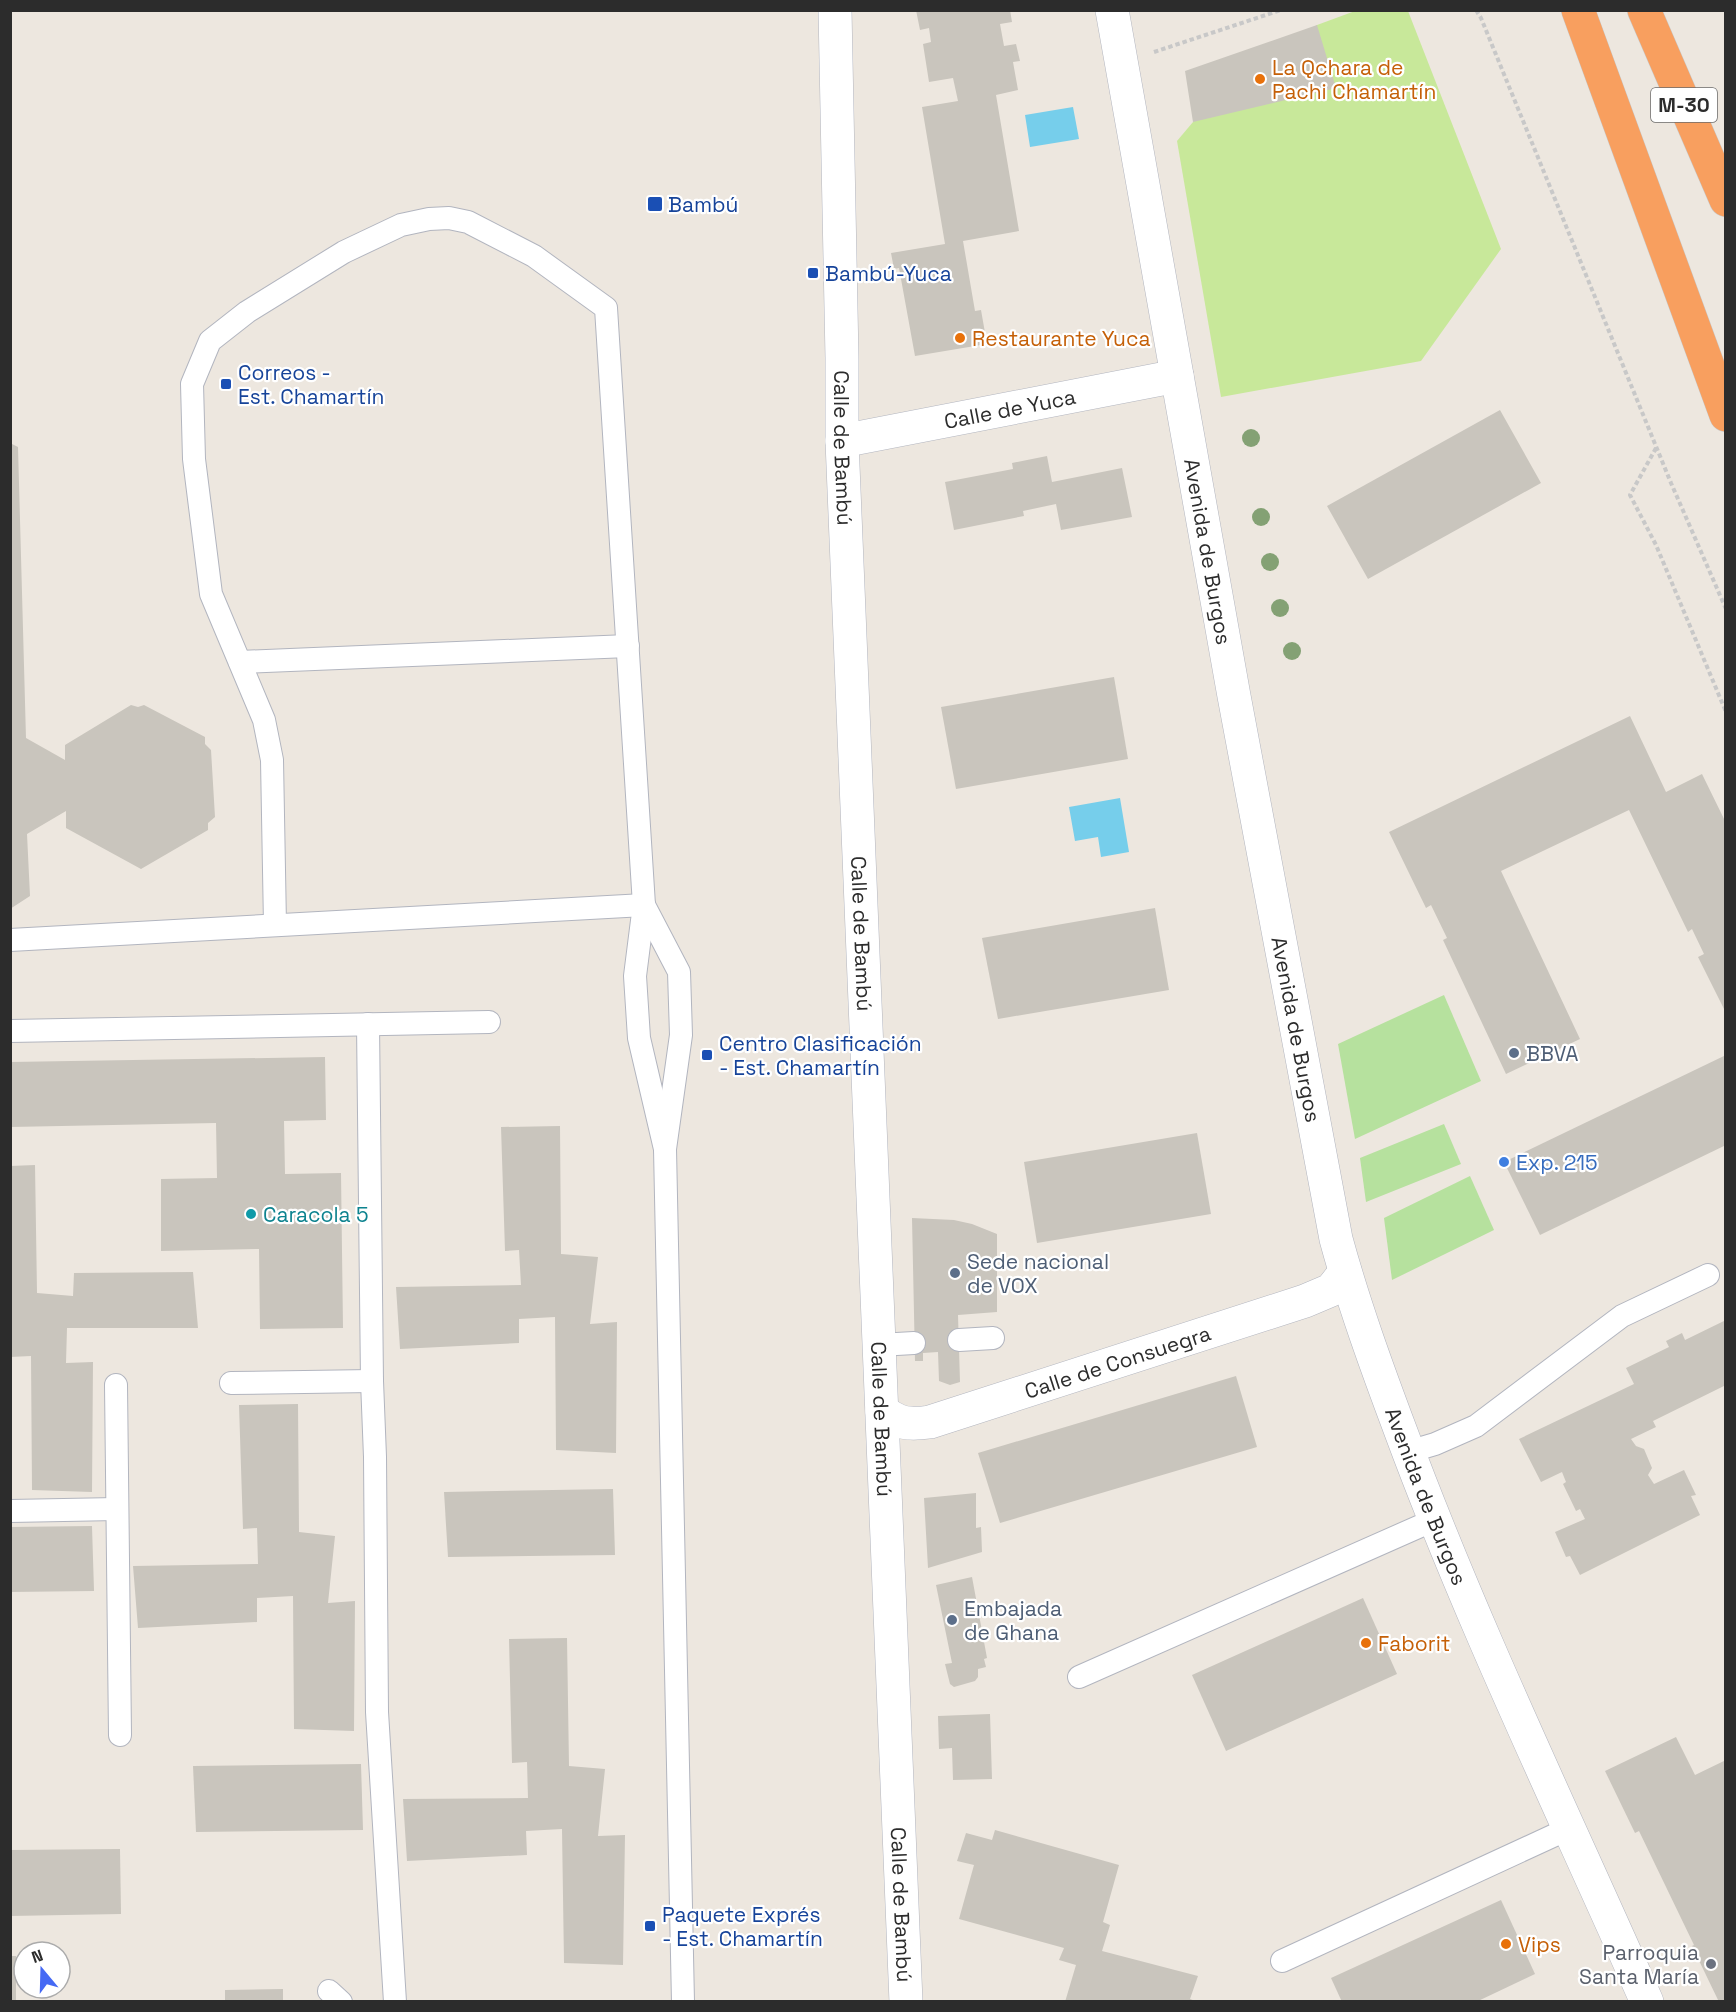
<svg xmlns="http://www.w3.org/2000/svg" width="1736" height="2012" font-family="'Space Grotesk',sans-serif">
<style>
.green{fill:#b6e19e}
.pitch{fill:#c8e89a}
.water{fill:#76ceeb}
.building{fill:#c9c5bd}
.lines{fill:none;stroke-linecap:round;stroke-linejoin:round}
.lane-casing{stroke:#b2b5bf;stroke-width:24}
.street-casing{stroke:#b2b5bf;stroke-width:34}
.secondary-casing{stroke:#b2b5bf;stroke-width:34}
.highway-casing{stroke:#c8c8c8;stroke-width:34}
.path{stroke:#c8c8c8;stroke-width:4;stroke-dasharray:4.5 3;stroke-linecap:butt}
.lane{stroke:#fff;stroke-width:22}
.street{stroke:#fff;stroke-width:33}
.secondary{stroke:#fff;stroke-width:33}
.highway{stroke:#f89f5f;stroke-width:33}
.tree{fill:#84a174}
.food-dot{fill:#e8710a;stroke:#fff;stroke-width:2}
.transit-dot{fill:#1a4fb4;stroke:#fff;stroke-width:2}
.service-dot{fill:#5c6f8a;stroke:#fff;stroke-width:2}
.shop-dot{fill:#3f7fe0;stroke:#fff;stroke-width:2}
.culture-dot{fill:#0f9aa8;stroke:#fff;stroke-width:2}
.worship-dot{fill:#6b7280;stroke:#fff;stroke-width:2}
.labels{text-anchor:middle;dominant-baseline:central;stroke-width:4.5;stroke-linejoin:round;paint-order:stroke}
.shield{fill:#fff;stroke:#6b6b6b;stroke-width:1.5}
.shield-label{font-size:20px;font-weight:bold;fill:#2c2c2c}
.food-label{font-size:21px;fill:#c56008;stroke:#fff;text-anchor:start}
.transit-label{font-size:21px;fill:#164399;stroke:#fff;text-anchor:start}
.street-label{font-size:21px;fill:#2c2c2c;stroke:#fff}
.service-label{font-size:21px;fill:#4e5e75;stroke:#fff;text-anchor:start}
.shop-label{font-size:21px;fill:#366cbe;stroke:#fff;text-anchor:start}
.culture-label{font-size:21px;fill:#0d838f;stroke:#fff;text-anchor:start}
.worship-label{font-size:21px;fill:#5b616d;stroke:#fff;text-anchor:end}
</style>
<rect width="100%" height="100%" fill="#ede7df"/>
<g class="green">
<path d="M1444,995L1481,1081L1355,1139L1338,1044Z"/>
<path d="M1444,1124L1461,1164L1366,1202L1360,1158Z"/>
<path d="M1470,1176L1494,1230L1392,1280L1384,1218Z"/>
</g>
<path class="pitch" d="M1355,11H1408L1501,249L1421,361L1221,397L1177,141L1193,122L1317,25Z"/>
<g class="water">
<path d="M1073,107L1079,139L1030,147L1025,115Z"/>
<path d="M1120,798L1129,852L1101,857L1098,837L1075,841L1069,807Z"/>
</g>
<g class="building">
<path d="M916,10H1010L1012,22L1000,24L1004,46L1016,44L1020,61L1013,62L1018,90L996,95L1019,231L963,241L975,311L981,310L987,344L915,356L899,268L894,269L891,253L945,244L922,107L958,101L953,78L929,82L923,44L931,42L929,28L920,30Z"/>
<path d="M1317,25L1336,88L1193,122L1185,71Z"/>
<path d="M1500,410L1541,483L1368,579L1327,506Z"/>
<path d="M10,443L18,447L26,738L65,760V745L131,705L138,707L144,705L205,737V744L211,750L215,817L208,823V830L141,869L66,828V811L27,834L30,896L10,909Z"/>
<path d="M1047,456L1052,482L1122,468L1132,517L1061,530L1056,504L1023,511L1024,516L954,530L945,482L1013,469L1012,463Z"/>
<path d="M1114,677L1128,759L956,789L941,707Z"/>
<path d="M1630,716L1666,792L1702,774L1726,823V1013L1698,957L1704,954L1692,929L1688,932L1629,810L1501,871L1580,1039L1506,1074L1443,940L1447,938L1431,905L1426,908L1389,832Z"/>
<path d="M1155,908L1169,990L998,1019L982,938Z"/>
<path d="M1726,1055V1145L1540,1235L1504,1162Z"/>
<path d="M325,1057L326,1120L284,1121L285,1174L341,1173L343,1328L260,1329L259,1249L161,1251V1179L217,1178L216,1123L10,1127V1062Z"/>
<path d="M560,1126L561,1254L598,1257L590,1324L617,1322L616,1453L556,1450L555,1317L519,1319V1343L400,1349L396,1287L521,1285L519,1250L505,1251L501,1127Z"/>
<path d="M1197,1133L1211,1214L1037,1243L1024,1162Z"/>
<path d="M35,1165L37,1293L73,1296L74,1273L193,1272L198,1328H67L66,1363L93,1362L92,1492L32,1490L31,1356L10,1357V1166Z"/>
<path d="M912,1218L954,1220L972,1224L997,1234V1312L958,1315L960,1382L950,1385L939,1381L938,1352L923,1353V1361H915Z"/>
<path d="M1726,1320V1385L1653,1421L1656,1427L1631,1439L1636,1446L1644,1449L1652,1468L1648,1475L1654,1484L1684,1470L1696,1495L1691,1496L1700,1515L1580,1575L1570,1556L1566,1557L1555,1532L1585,1519L1580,1509L1576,1511L1563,1484L1566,1482L1562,1472L1541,1482L1519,1439L1634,1384L1626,1368L1669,1347L1666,1341L1682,1333L1685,1340Z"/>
<path d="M1236,1376L1257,1447L1000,1523L978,1453Z"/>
<path d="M298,1404L299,1532L335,1536L328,1603L355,1601L354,1731L294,1729L293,1596L257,1598V1622L138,1628L133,1566L258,1564L257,1528L243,1529L239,1405Z"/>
<path d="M613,1489L615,1555L448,1557L444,1492Z"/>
<path d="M976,1493V1528L981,1527L982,1552L928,1568L924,1498Z"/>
<path d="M92,1526L94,1591L10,1592V1527Z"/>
<path d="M972,1577L987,1658L984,1659L986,1667L978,1669V1677L975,1681L954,1687L950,1684L945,1664L952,1663L936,1585Z"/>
<path d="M1363,1598L1397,1674L1226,1751L1192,1675Z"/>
<path d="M567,1638L569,1766L605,1769L598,1836L625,1835L623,1965L564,1963L562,1829L526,1831L527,1855L407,1861L403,1799L528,1798L527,1762L512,1763L509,1639Z"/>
<path d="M990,1714L992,1779L953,1780L952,1748L939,1749L938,1716Z"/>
<path d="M1676,1737L1695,1775L1726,1760V2002H1719L1692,1946L1694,1945L1639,1831L1635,1833L1605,1771Z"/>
<path d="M361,1764L363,1830L196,1832L193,1766Z"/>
<path d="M995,1830L1119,1865L1103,1922L1110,1925L1102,1951L1198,1976L1190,1999L1198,2002H1065L1076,1965L1059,1960L1064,1948L959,1919L974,1865L957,1861L966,1833L992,1840Z"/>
<path d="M120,1849L121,1914L10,1916V1850Z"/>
<path d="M1501,1900L1535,1974L1476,2002H1342L1331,1978Z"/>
<rect x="10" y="1956" width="6" height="46"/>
<path d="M283,1989V2002H225V1990Z"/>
</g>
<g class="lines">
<g class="lane-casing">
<g id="lane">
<path d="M240,662L628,646"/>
<path d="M644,905L679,972L681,1035L665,1149L683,2002"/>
<path d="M275,925L272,760L264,720L211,594L194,459L192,384L210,341L247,312L344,252L401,225L429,219L449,218L468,222L534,256L606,308L644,905L635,976L639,1038L665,1149"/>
<path d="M10,940L644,905"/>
<path d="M368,1024L372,1381L375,1457L377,1712L395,2002"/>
<path d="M10,1031L489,1022"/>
<path d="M959,1340L993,1338"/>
<path d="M879,1345L914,1343"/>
<path d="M231,1383L372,1381"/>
<path d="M116,1385L120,1735"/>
<path d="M1408,1452L1435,1444L1476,1426L1622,1316L1708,1275"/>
<path d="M10,1511L117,1509"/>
<path d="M1079,1677L1434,1520"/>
<path d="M1282,1961L1570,1828"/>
<path d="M329,1991L341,2002"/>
</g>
</g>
<g class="street-casing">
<g id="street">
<path id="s1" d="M842,441L1177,376"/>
<path id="s2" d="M882,1411C900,1424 908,1425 930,1422L1305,1301L1331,1290L1345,1272"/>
</g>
</g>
<g class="secondary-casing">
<g id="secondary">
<path id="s3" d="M835,10L842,358V441L906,2002"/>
<path id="s4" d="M1112,10L1234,696L1336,1239C1354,1305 1377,1368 1401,1432C1473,1626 1563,1812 1647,2002"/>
</g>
</g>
<g class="highway-casing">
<g id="highway">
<path d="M1578,10L1726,415"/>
<path d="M1644,10L1726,200"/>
</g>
</g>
<g class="path">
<path d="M1476,10L1481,18L1671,483L1726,609"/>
<path d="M1154,52L1281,10"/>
<path d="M1656,448L1630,495L1656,545L1726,712"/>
</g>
<use href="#lane" class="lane"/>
<use href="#street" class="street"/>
<use href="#secondary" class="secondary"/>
<use href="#highway" class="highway"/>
</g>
<g class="tree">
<circle cx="1251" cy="438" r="9"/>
<circle cx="1261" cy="517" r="9"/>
<circle cx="1270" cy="562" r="9"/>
<circle cx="1280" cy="608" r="9"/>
<circle cx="1292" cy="651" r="9"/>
</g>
<g class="food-dot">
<circle cx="1260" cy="79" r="6"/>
<circle cx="960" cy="338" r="6"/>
<circle cx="1366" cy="1643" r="6"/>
<circle cx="1506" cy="1944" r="6"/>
</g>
<g class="transit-dot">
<rect x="647" y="196" width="16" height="16" rx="3"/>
<rect x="807" y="267" width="12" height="12" rx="3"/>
<rect x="220" y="378" width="12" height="12" rx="3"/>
<rect x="701" y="1049" width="12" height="12" rx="3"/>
<rect x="644" y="1920" width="12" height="12" rx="3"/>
</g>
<g class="service-dot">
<circle cx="1514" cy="1053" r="6"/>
<circle cx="955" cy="1273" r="6"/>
<circle cx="952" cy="1620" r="6"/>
</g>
<circle class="shop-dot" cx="1504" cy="1162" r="6"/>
<circle class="culture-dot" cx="251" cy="1214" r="6"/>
<circle class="worship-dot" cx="1711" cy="1964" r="6"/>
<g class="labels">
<rect class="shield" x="1651" y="88" width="66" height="34" rx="4.5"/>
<g class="shield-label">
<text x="1684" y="105">M-30</text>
</g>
<g class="food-label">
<text x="1272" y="67">La Qchara de<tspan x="1272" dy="24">Pachi Chamartín</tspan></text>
<text x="972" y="338">Restaurante Yuca</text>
<text x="1378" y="1643">Faborit</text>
<text x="1518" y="1944">Vips</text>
</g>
<g class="transit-label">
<text x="668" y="204">Bambú</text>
<text x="825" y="273">Bambú-Yuca</text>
<text x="238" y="372">Correos -<tspan x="238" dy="24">Est. Chamartín</tspan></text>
<text x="719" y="1043">Centro Clasificación<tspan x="719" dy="24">- Est. Chamartín</tspan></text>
<text x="662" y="1914">Paquete Exprés<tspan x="662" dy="24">- Est. Chamartín</tspan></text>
</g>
<g class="street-label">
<text stroke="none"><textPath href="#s1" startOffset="171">Calle de Yuca</textPath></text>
<text stroke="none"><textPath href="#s3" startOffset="438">Calle de Bambú</textPath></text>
<text stroke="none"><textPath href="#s4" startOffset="550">Avenida de Burgos</textPath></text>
<text stroke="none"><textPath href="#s3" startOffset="924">Calle de Bambú</textPath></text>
<text stroke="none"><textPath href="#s4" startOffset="1036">Avenida de Burgos</textPath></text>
<text stroke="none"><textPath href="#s2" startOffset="248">Calle de Consuegra</textPath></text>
<text stroke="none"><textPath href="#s3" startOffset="1410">Calle de Bambú</textPath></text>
<text stroke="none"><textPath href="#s4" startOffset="1522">Avenida de Burgos</textPath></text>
<text stroke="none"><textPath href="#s3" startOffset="1896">Calle de Bambú</textPath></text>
</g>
<g class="service-label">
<text x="1526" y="1053">BBVA</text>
<text x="967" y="1261">Sede nacional<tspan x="967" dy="24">de VOX</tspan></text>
<text x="964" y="1608">Embajada<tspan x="964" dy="24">de Ghana</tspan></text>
</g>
<g class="shop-label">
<text x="1516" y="1162">Exp. 215</text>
</g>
<g class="culture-label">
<text x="263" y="1214">Caracola 5</text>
</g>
<g class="worship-label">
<text x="1699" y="1952">Parroquia<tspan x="1699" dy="24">Santa María</tspan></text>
</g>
</g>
<rect width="1736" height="2012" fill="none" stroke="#2c2c2c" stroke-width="24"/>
<g transform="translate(42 1970) rotate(341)"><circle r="28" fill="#ffffff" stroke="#ababab" stroke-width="1.5"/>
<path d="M0-4.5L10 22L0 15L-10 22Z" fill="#4569f4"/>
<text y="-9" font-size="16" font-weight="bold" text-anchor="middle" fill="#2c2c2c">N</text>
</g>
</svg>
